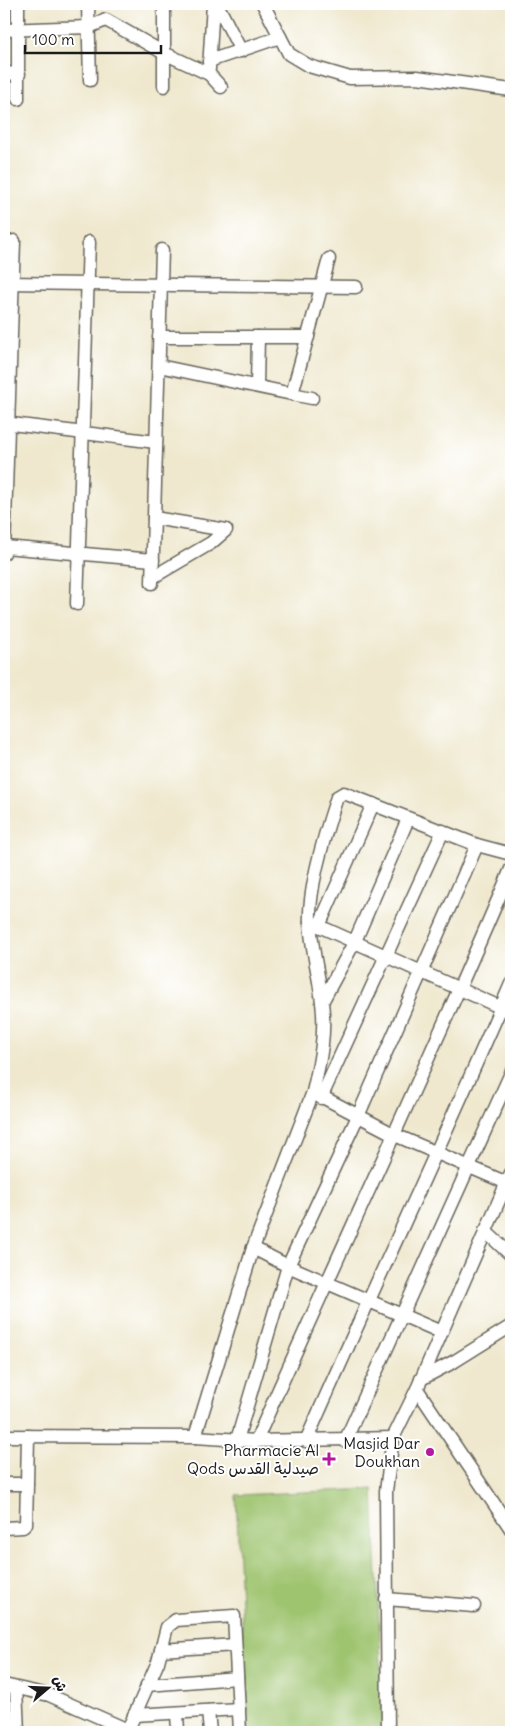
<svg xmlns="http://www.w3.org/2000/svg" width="515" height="1736" font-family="Delius,'Playpen Sans Arabic',sans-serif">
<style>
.green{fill:#9fc46f;stroke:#5e7046}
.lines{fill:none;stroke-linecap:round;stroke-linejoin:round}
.minor-casing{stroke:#66635a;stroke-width:15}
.minor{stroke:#fff;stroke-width:12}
.poi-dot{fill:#b5179e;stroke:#fff;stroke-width:2}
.labels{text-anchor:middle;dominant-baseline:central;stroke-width:4;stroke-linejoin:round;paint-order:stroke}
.poi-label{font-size:16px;fill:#1c1c1c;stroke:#fff;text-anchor:end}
</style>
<rect width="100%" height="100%" fill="#fff"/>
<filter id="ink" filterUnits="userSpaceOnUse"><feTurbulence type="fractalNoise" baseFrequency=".02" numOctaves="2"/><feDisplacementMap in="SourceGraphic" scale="10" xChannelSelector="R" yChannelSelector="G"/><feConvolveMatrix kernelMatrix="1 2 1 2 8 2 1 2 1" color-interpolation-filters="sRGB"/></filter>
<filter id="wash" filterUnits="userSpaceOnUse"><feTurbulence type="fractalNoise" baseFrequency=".0096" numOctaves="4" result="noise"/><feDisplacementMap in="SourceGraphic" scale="20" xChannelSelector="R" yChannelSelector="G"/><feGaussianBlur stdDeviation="1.12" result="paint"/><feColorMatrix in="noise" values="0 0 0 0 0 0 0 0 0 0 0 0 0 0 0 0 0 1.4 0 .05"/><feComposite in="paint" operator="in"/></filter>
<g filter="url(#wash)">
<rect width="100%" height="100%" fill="#efe8ce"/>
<path class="green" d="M373,1489L384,1732H247L236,1495Z"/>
</g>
<g filter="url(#ink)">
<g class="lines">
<g class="minor-casing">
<g id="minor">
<path d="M18,4V99"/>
<path d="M88,4L90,80"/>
<path d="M217,4L241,51"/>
<path d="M263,4L289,54L309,66L350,78L417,77L511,90"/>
<path d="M4,30L89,27L106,20L164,53L209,74L221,87"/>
<path d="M209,61L280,37"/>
<path d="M209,69L213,4"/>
<path d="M4,73L19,74"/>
<path d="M164,86V4"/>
<path d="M4,283L356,287"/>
<path d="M159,337H308"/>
<path d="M159,366L292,394"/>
<path d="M257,386L258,337"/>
<path d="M312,398L292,394L329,259"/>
<path d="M4,423L156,442"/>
<path d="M5,547L153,560"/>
<path d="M4,553L14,241"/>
<path d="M153,577L211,543L226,530L154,518"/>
<path d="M152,583L162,250"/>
<path d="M77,604L89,242"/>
<path d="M310,922L511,1012"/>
<path d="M319,926L373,804"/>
<path d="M322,1002L355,941L408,819"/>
<path d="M315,1093L395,1135L507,1183"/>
<path d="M321,1098L443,831"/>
<path d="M485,1231L511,1255"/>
<path d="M253,1248L288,1266L441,1332"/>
<path d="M421,1379L455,1361L511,1326"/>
<path d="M417,1389L511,1173"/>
<path d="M4,1436L195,1437L256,1441L393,1438"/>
<path d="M195,1437L253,1248L313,1092C320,1062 326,1033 322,1002C319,976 312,950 310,923C308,890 326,830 337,797L344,793L477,845L511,854"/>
<path d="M237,1440L288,1266L358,1116L477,845"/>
<path d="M256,1441C340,1250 430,1061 511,869"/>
<path d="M306,1441C373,1288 445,1137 511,984"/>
<path d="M345,1441L511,1073"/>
<path d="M4,1484H27L28,1436"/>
<path d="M4,1528L23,1527L26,1524L27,1484"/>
<path d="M386,1599L474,1606"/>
<path d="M161,1650L235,1645"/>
<path d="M4,1685L49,1695L128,1730"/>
<path d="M147,1685L237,1678"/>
<path d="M16,1688L18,1732"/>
<path d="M208,1711L210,1732"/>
<path d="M177,1713L178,1732"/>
<path d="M134,1715L239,1709"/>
<path d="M127,1732L158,1662L167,1627L176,1620L234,1616L240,1732"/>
<path d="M388,1732L386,1491L393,1438L417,1389L511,1529"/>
</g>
</g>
<use href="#minor" class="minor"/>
</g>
</g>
<g class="poi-dot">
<circle cx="430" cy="1452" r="5"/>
<path d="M326.5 1451.5h5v5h5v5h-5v5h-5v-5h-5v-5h5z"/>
</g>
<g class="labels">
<g class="poi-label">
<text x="420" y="1443">Masjid Dar<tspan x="420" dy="18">Doukhan</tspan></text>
<text x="319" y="1450">Pharmacie Al<tspan x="319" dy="18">Qods صيدلية القدس</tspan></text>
</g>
</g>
<rect width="515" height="1736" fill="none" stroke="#fff" stroke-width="20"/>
<g transform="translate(48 1688) rotate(71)" stroke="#ffffff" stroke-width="4" paint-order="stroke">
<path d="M0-4L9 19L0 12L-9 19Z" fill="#1c1c1c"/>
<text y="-8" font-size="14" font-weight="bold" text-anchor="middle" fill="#1c1c1c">ش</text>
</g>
<path d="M25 45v8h136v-8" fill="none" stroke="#1c1c1c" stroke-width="2.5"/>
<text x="32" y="45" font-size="15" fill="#1c1c1c" stroke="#ffffff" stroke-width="4" paint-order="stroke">100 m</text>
</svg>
